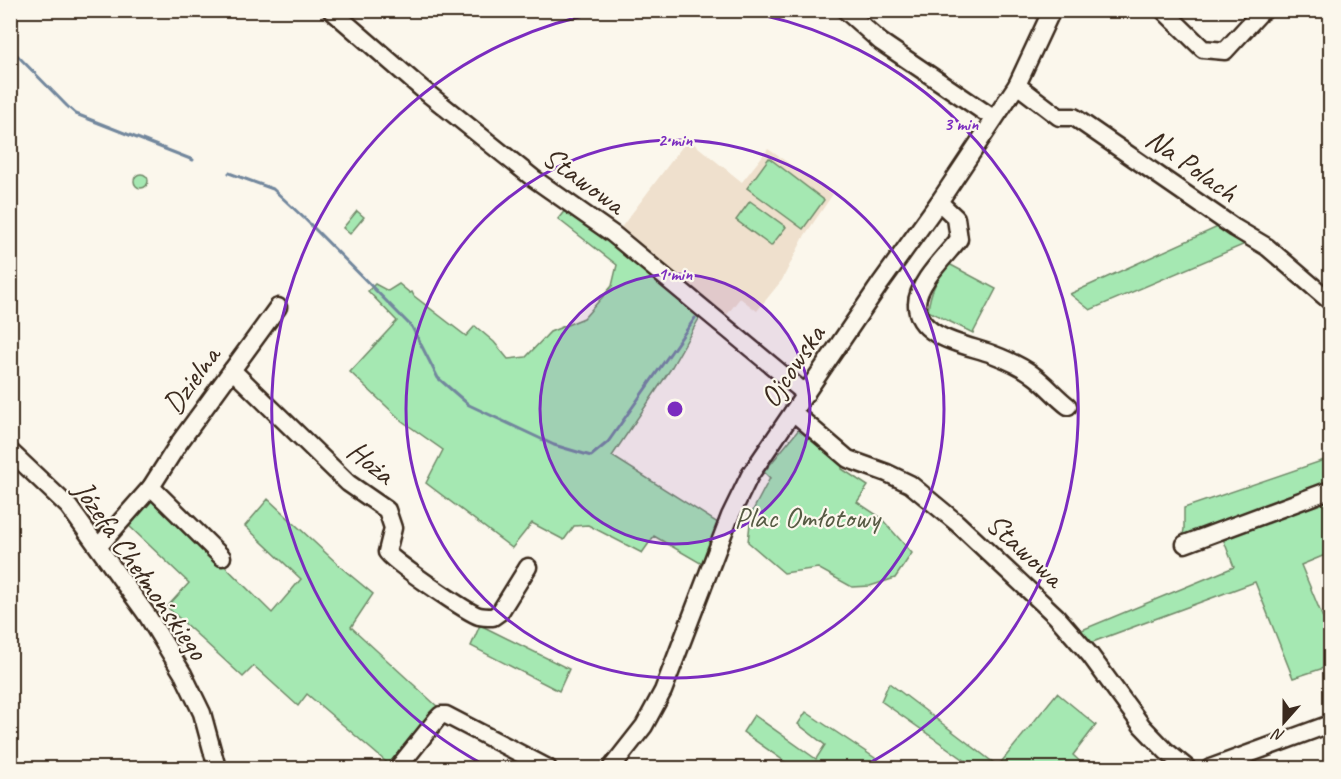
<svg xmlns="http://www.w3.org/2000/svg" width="1341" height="779" font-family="Caveat,sans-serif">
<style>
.built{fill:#efe0cd}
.green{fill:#a5e8b2;stroke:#708968;stroke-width:1.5}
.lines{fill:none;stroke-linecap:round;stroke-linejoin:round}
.stream{stroke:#72879d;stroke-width:3}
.minor-casing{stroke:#3b2a1e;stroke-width:21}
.minor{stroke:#fbf7ec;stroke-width:16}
.ring{fill:none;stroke:#7b2cbf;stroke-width:3}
.labels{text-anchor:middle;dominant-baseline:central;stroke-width:4.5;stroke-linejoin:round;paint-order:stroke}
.street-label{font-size:30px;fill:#3b2a1e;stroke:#fbf7ec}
.park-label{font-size:30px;fill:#565a43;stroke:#fbf7ec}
.centre{fill:#7b2cbf;stroke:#fbf7ec;stroke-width:3}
.ring-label{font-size:18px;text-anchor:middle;font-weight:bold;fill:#7b2cbf;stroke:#fbf7ec;stroke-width:4.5;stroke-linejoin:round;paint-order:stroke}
</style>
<rect width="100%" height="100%" fill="#fbf7ec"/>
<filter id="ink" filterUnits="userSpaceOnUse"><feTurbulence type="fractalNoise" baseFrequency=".0167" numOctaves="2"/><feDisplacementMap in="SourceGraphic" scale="12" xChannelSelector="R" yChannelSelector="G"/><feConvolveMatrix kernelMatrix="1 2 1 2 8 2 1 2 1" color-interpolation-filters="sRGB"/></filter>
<g filter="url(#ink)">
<path class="built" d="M688,139L742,182L768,149L833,194L805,235L782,280L757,311L740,298L726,316L620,229Z"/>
<g class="green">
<path d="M769,158L824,200L803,229L747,188Z"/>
<circle cx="141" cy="181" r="7"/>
<path d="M750,201L786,227L771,246L736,220Z"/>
<path d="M566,209L662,283L700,317L670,370L612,456L718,523L702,564L654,536L642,553L588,525L574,526L564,540L532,523L512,548L426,483L443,450L402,421L350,372L397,321L368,291L375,284L388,291L399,284L410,293L412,292L414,296L466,336L475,326L494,342L508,359L526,357L550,332L584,318L612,286L617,265L558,219Z"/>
<path d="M357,211L364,217L350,234L343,228Z"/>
<path d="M1222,225L1250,242L1090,310L1070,294Z"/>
<path d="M949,264L996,289L973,333L928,311C930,291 937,279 949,264Z"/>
<path d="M800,428L842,463V469L868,486L857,502L880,517L912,553L895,578L870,586L852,587L818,568L784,573L748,542L751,514L770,478L764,472Z"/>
<path d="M1330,458V553L1301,565L1330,635V666L1293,678L1255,582L1087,644L1077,632L1234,567L1222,536L1182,541L1184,529V508Z"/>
<path d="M153,495L272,613L301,579L245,526L268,499L343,569L373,594L351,627L439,708L392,767L307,694L298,706L254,666L243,677L167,607L189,583L125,522Z"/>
<path d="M480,625L569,669L559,691L471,646Z"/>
<path d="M889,683L998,766L1057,693L1096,725L1073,755L1087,768H976L881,701Z"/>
<path d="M806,712L890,768H794L743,732L754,715L816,759L825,745L798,724Z"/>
</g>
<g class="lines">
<g class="stream">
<path d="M10,48L67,106L76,114L193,160"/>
<path d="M229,173L273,189L305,219L412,327L438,378L469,405L554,445L591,456L608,442L695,318"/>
</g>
<g class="minor-casing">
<g id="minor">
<path d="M331,10L421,88L533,178L613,234L806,394"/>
<path d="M845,10L881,42L993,118"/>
<path d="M1163,10L1203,49L1225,51L1260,13L1265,10"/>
<path d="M1017,85L1059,117H1074L1235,228L1267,247L1330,301"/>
<path d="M939,202L956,218L959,239C946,256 917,283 917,304C916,338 968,345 992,354C1005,359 1022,366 1033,375C1046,384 1055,396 1068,406"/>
<path d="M232,370L348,483L387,510L393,528L387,552C392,561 468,613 479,616C483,617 489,617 493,617L500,612L528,567"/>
<path d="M793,412L848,459L887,473L910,484L956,522L1056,616L1090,655L1142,726L1166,751L1187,768"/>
<path d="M10,451L69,507L147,615L183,674L202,713L217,768"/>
<path d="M151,487L222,557"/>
<path d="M1185,544L1330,490"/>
<path d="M99,546L151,487L179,443L278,307"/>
<path d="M398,768L437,719L441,715H446L548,768"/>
<path d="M611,768L644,726L663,691L730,516L750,475L880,284L939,202L1017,85L1052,10"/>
<path d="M1210,768L1330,724"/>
</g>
</g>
<use href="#minor" class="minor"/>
</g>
</g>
<circle cx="675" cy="409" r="135" fill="#7b2cbf" fill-opacity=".12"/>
<g class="ring">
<circle cx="675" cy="409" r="135"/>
<circle cx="675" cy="409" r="269"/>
<path d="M488 767A404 404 0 0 1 608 11M742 11A404 404 0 0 1 862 767"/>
</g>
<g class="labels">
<g class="street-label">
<text transform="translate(1192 165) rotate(35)">Na Polach</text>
<text transform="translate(584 180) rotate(36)">Stawowa</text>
<text transform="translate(792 366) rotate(-56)">Ojcowska</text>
<text transform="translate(191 380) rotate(-54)">Dzielna</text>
<text transform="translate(371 462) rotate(39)">Hoża</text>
<text transform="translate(1025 550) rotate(43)">Stawowa</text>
<text transform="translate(141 570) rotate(55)">Józefa Chełmońskiego</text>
</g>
<g class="park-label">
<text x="807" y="517">Plac Omłotowy</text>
</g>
</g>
<circle cx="675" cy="409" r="9" class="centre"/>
<g class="ring-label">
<text x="961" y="130">3 min</text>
<text x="675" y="146">2 min</text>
<text x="675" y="280">1 min</text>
</g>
<rect width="1341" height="779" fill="none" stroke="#fbf7ec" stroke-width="36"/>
<rect x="18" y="18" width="1305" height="743" fill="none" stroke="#3b2a1e" stroke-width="2" filter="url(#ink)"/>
<g transform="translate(1284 722) rotate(201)" stroke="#fbf7ec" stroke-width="4.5" paint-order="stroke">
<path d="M0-4.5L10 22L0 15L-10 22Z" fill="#3b2a1e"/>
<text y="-9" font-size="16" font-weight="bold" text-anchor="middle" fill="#3b2a1e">N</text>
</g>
</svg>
